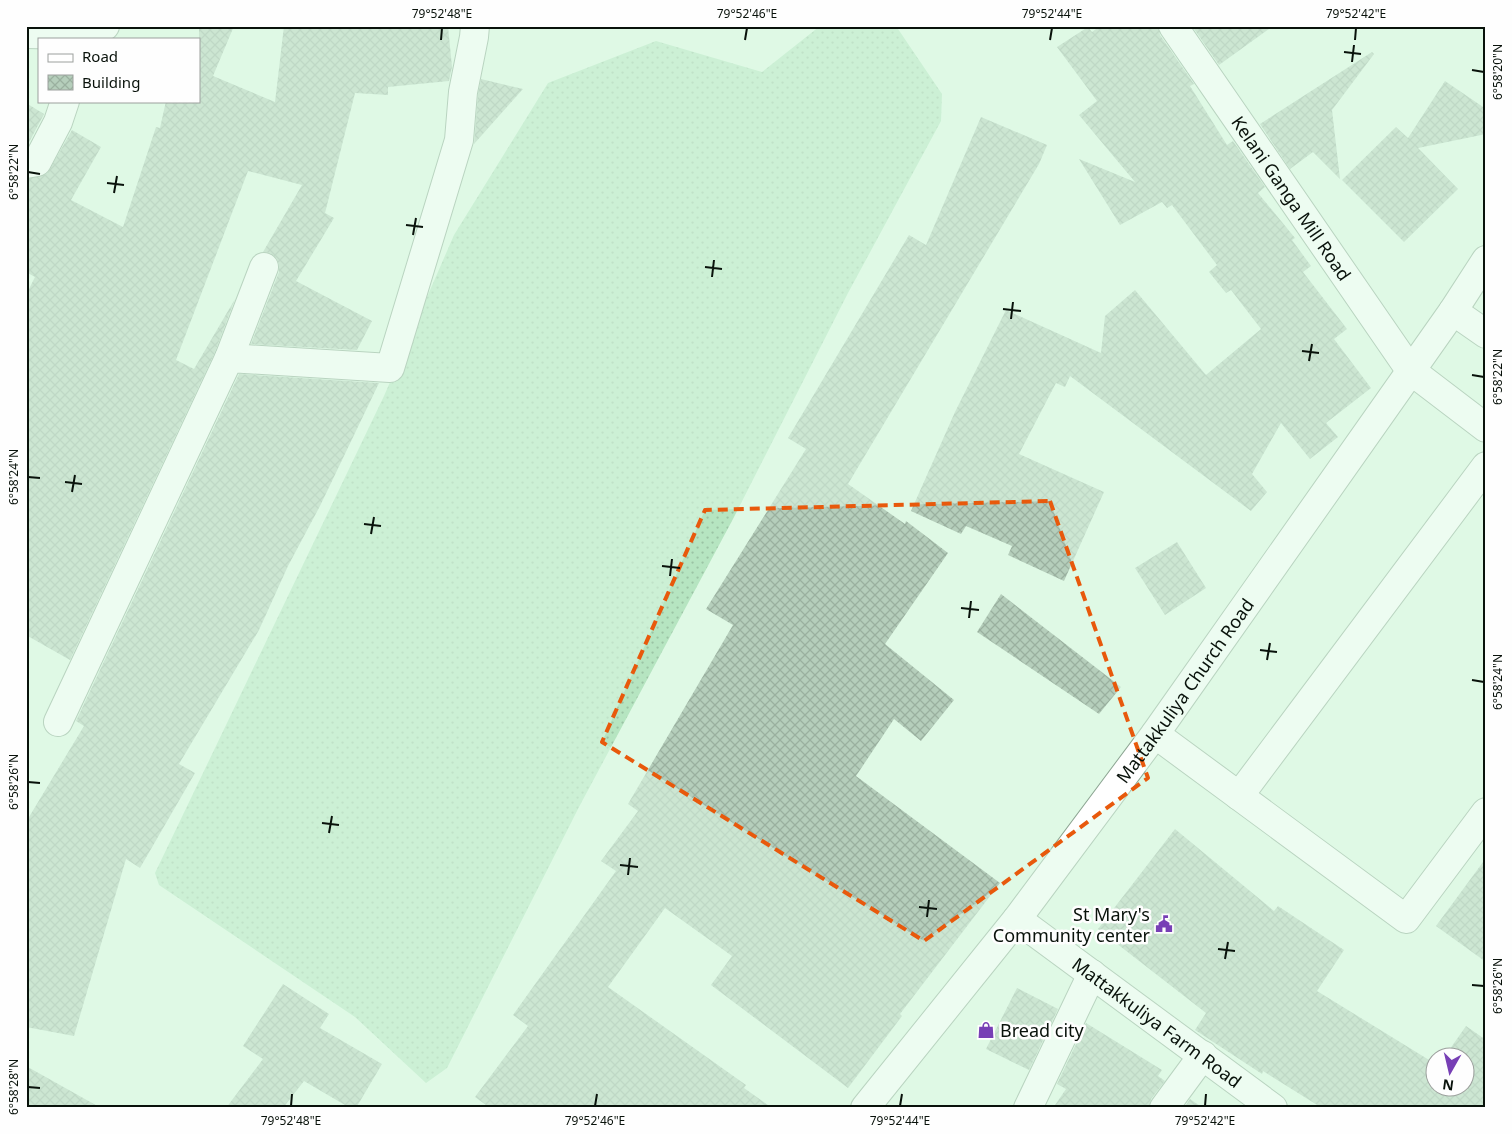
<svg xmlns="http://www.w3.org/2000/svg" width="1512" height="1134" font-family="'Noto Sans',sans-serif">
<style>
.grass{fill:url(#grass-dots)}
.building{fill:url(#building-cross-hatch)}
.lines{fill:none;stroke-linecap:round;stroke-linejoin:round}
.minor-casing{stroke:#8da693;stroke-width:30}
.minor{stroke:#fff;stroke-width:28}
.marked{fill:none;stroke:#e8590c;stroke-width:4;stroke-dasharray:10 6;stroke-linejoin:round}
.ticks{fill:none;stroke:#09120b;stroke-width:2}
.labels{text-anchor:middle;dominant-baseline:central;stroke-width:5;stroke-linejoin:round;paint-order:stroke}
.street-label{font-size:18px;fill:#09120b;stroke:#fefefe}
.poi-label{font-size:18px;fill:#09120b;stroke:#fefefe;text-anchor:end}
.neatline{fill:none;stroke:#09120b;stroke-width:2}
.ticks-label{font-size:12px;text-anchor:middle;fill:#09120b}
</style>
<defs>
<pattern id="grass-dots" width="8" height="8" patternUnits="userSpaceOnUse" patternTransform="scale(1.25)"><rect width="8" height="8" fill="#b6e5c1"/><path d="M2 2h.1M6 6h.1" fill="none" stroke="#9bc3a4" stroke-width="1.8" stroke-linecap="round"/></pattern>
<pattern id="building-cross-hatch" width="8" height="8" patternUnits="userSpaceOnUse" patternTransform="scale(1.25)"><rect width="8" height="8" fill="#b5cebb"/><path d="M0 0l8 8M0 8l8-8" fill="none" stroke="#9ab09f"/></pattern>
</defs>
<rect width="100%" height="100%" fill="#dff9e5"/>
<path class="grass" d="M820,26H896L942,94L941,121L848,293L733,519L579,807L447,1068L426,1083L355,1017L159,885L155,873L384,396L454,235L548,83L656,41L762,72Z"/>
<g class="building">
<path d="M199,26H234L213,76L275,102L284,26H448L452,67L449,81L388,87V95L355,93L325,213L334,218L296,281L372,321L357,350L251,344L279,272V264L276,258L270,253L263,252L302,185L248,171L176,360L194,369L235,299L215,352L70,660L26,635V295L35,277L26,272V179L47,174L72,130L101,147L71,200L123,227L156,127L160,128L166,101H199Z"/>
<path d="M1100,26H1158L1160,35L1194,84L1190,86L1227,145L1233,141L1265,187L1258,193L1295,238L1292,240L1311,266L1303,272L1347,329L1334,339L1371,388L1326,423L1338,437L1310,459L1281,423L1252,474L1267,492L1251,511L1070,376L1065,387L1056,383L1019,454L1104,492L1064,581L1008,555L1012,546L966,526L961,534L911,511L955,412L1006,310L1101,353L1105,316L1135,290L1206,375L1261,329L1231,290L1226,293L1209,272L1217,265L1172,205L1167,208L1162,202L1120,225L1079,159L1135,182L1079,115L1097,101L1057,47L1088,27L1092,32Z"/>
<path d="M1192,26H1273L1219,65Z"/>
<path d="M1372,52L1374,54L1332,110L1340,179L1313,152L1290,169L1260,124Z"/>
<path d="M481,79L523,89L474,144L478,94Z"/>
<path d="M1445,81L1486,109V134L1418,148L1458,189L1404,242L1342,180L1396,127L1408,138Z"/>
<path d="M26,103L44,114L26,148Z"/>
<path d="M981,117L1047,145L1039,164L848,484L905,524L906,521L948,553L885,644L954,700L921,741L894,719L856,776L1000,883L900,1014L902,1016L848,1088L711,985L732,956L665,908L608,987L746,1085L744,1088L772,1108H490L475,1097L528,1026L513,1015L616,871L601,861L638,811L628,804L733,625L706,609L806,449L788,438L909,235L926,245Z"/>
<path d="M239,374L379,383L320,506L288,566L259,630L179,764L195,773L140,868L126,859L74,1036L26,1027V822L84,726L76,721Z"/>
<path d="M1177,542L1206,588L1165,615L1135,568Z"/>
<path d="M1001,594L1121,687L1099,714L977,632Z"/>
<path d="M1175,829L1274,911L1278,906L1344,950L1317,991L1434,1063V1086H1464V1056H1445L1466,1026L1486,1040V1108H1322L1263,1071L1262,1074L1195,1030L1206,1013L1098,929Z"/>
<path d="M1486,858V962L1436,926Z"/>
<path d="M283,984L329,1014L320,1028L382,1064L356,1108H350L304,1081L283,1108H226L263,1059L243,1046Z"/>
<path d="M1017,988L1058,1009L1029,1070L986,1049Z"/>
<path d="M1086,1023L1162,1070L1158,1076L1165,1081L1151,1099L1149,1108H1053L1066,1089L1057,1084Z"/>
<path d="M26,1066L101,1108H26Z"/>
<path d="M1190,1099L1203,1108H1184Z"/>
</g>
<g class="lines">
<g class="minor-casing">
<g id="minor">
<path id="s1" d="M1173,26L1410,370L1486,428"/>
<path d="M26,34L73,35L105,26"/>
<path d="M26,164L37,162L58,122L65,101"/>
<path d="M1453,311L1486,334"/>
<path d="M229,358L264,267"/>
<path d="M58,722L229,358L390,368L459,140L463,92L474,37L475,26"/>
<path d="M1155,734L1406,919L1486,812"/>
<path d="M1239,796L1486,466"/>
<path id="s2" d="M1017,919L1273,1108"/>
<path id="s3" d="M865,1108L1017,919L1155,734L1453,311L1486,260"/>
<path d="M1028,1108L1092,974"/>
<path d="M1164,1108L1203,1055"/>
</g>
</g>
<use href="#minor" class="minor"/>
</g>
<path d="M0 0H1512V1134H0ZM1050,501L1148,778L924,941L602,742L705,510Z" fill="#dff9e5" fill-opacity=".55" fill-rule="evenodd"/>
<path class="marked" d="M1050,501L1148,778L924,941L602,742L705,510Z"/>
<path class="ticks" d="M441,40L442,28M745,40L747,28M1050,40L1052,28M1355,40L1356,28M1344,52L1361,54M1352,62L1354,45M1472,70L1484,72M28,172L40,174M107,183L124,185M114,193L117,176M406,225L423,227M413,235L416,218M705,267L722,269M712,277L714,260M1003,309L1021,311M1011,319L1013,302M1302,351L1319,353M1309,361L1312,344M1472,375L1484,377M28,477L40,478M65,482L82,484M72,492L75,475M364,524L381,526M371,534L374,517M662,566L680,568M670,576L672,559M961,608L979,610M969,618L971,601M1260,650L1277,652M1267,660L1270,643M1472,680L1484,682M28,782L40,783M322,823L339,825M329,833L332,816M620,865L638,867M628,875L630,858M919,907L937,909M927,917L929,900M1218,949L1235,951M1225,959L1228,942M1472,985L1484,986M28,1087L40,1088M291,1106L292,1094M595,1106L597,1094M900,1106L902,1094M1205,1106L1206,1094"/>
<defs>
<g id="civic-bare" transform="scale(1.35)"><path d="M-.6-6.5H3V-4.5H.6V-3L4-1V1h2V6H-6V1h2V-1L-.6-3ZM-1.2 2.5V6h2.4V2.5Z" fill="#773fb5" stroke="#fefefe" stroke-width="2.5" paint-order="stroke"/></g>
<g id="shop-bare" transform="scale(1.35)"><path d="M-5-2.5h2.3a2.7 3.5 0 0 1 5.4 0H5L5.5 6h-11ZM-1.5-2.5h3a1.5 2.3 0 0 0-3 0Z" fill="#773fb5" stroke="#fefefe" stroke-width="2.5" paint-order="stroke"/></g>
</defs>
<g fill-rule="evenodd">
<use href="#civic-bare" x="1164" y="924"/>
<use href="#shop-bare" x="986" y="1030"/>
</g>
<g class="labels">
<g class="street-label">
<text stroke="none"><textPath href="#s1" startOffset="209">Kelani Ganga Mill Road</textPath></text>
<text stroke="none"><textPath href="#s3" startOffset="526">Mattakkuliya Church Road</textPath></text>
<text stroke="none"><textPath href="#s2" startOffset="174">Mattakkuliya Farm Road</textPath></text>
</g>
<g class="poi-label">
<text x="1150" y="914">St Mary's<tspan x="1150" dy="21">Community center</tspan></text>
<text x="1000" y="1030" text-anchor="start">Bread city</text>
</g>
</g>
<rect width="1512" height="1134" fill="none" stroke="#fefefe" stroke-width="55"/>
<rect x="38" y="38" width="162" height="65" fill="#fefefe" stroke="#9ca09d"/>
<rect x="48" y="54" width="25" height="8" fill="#ffffff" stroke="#9ca09d"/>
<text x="82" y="62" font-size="15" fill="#09120b">Road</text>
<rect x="48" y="75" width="25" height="15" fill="url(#building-cross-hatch)" stroke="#9ca09d"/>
<text x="82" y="88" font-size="15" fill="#09120b">Building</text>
<g transform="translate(1450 1072) rotate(188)"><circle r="24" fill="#fefefe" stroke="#9ca09d"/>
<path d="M0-4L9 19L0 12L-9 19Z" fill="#773fb5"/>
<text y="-8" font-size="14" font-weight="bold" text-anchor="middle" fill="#09120b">N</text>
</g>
<rect x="28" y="28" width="1456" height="1078" class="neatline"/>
<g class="ticks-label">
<text x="442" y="18">79°52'48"E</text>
<text x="747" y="18">79°52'46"E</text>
<text x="1052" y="18">79°52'44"E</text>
<text x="1356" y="18">79°52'42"E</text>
<text transform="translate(1498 72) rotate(-90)" y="4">6°58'20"N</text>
<text transform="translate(14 172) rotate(-90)" y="4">6°58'22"N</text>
<text transform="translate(1498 377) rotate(-90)" y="4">6°58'22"N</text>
<text transform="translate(14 477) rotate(-90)" y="4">6°58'24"N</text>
<text transform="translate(1498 682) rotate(-90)" y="4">6°58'24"N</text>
<text transform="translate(14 782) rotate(-90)" y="4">6°58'26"N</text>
<text transform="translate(1498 986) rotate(-90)" y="4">6°58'26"N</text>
<text transform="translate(14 1087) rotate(-90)" y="4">6°58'28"N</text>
<text x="291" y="1125">79°52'48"E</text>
<text x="595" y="1125">79°52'46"E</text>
<text x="900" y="1125">79°52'44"E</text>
<text x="1205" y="1125">79°52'42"E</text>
</g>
</svg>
